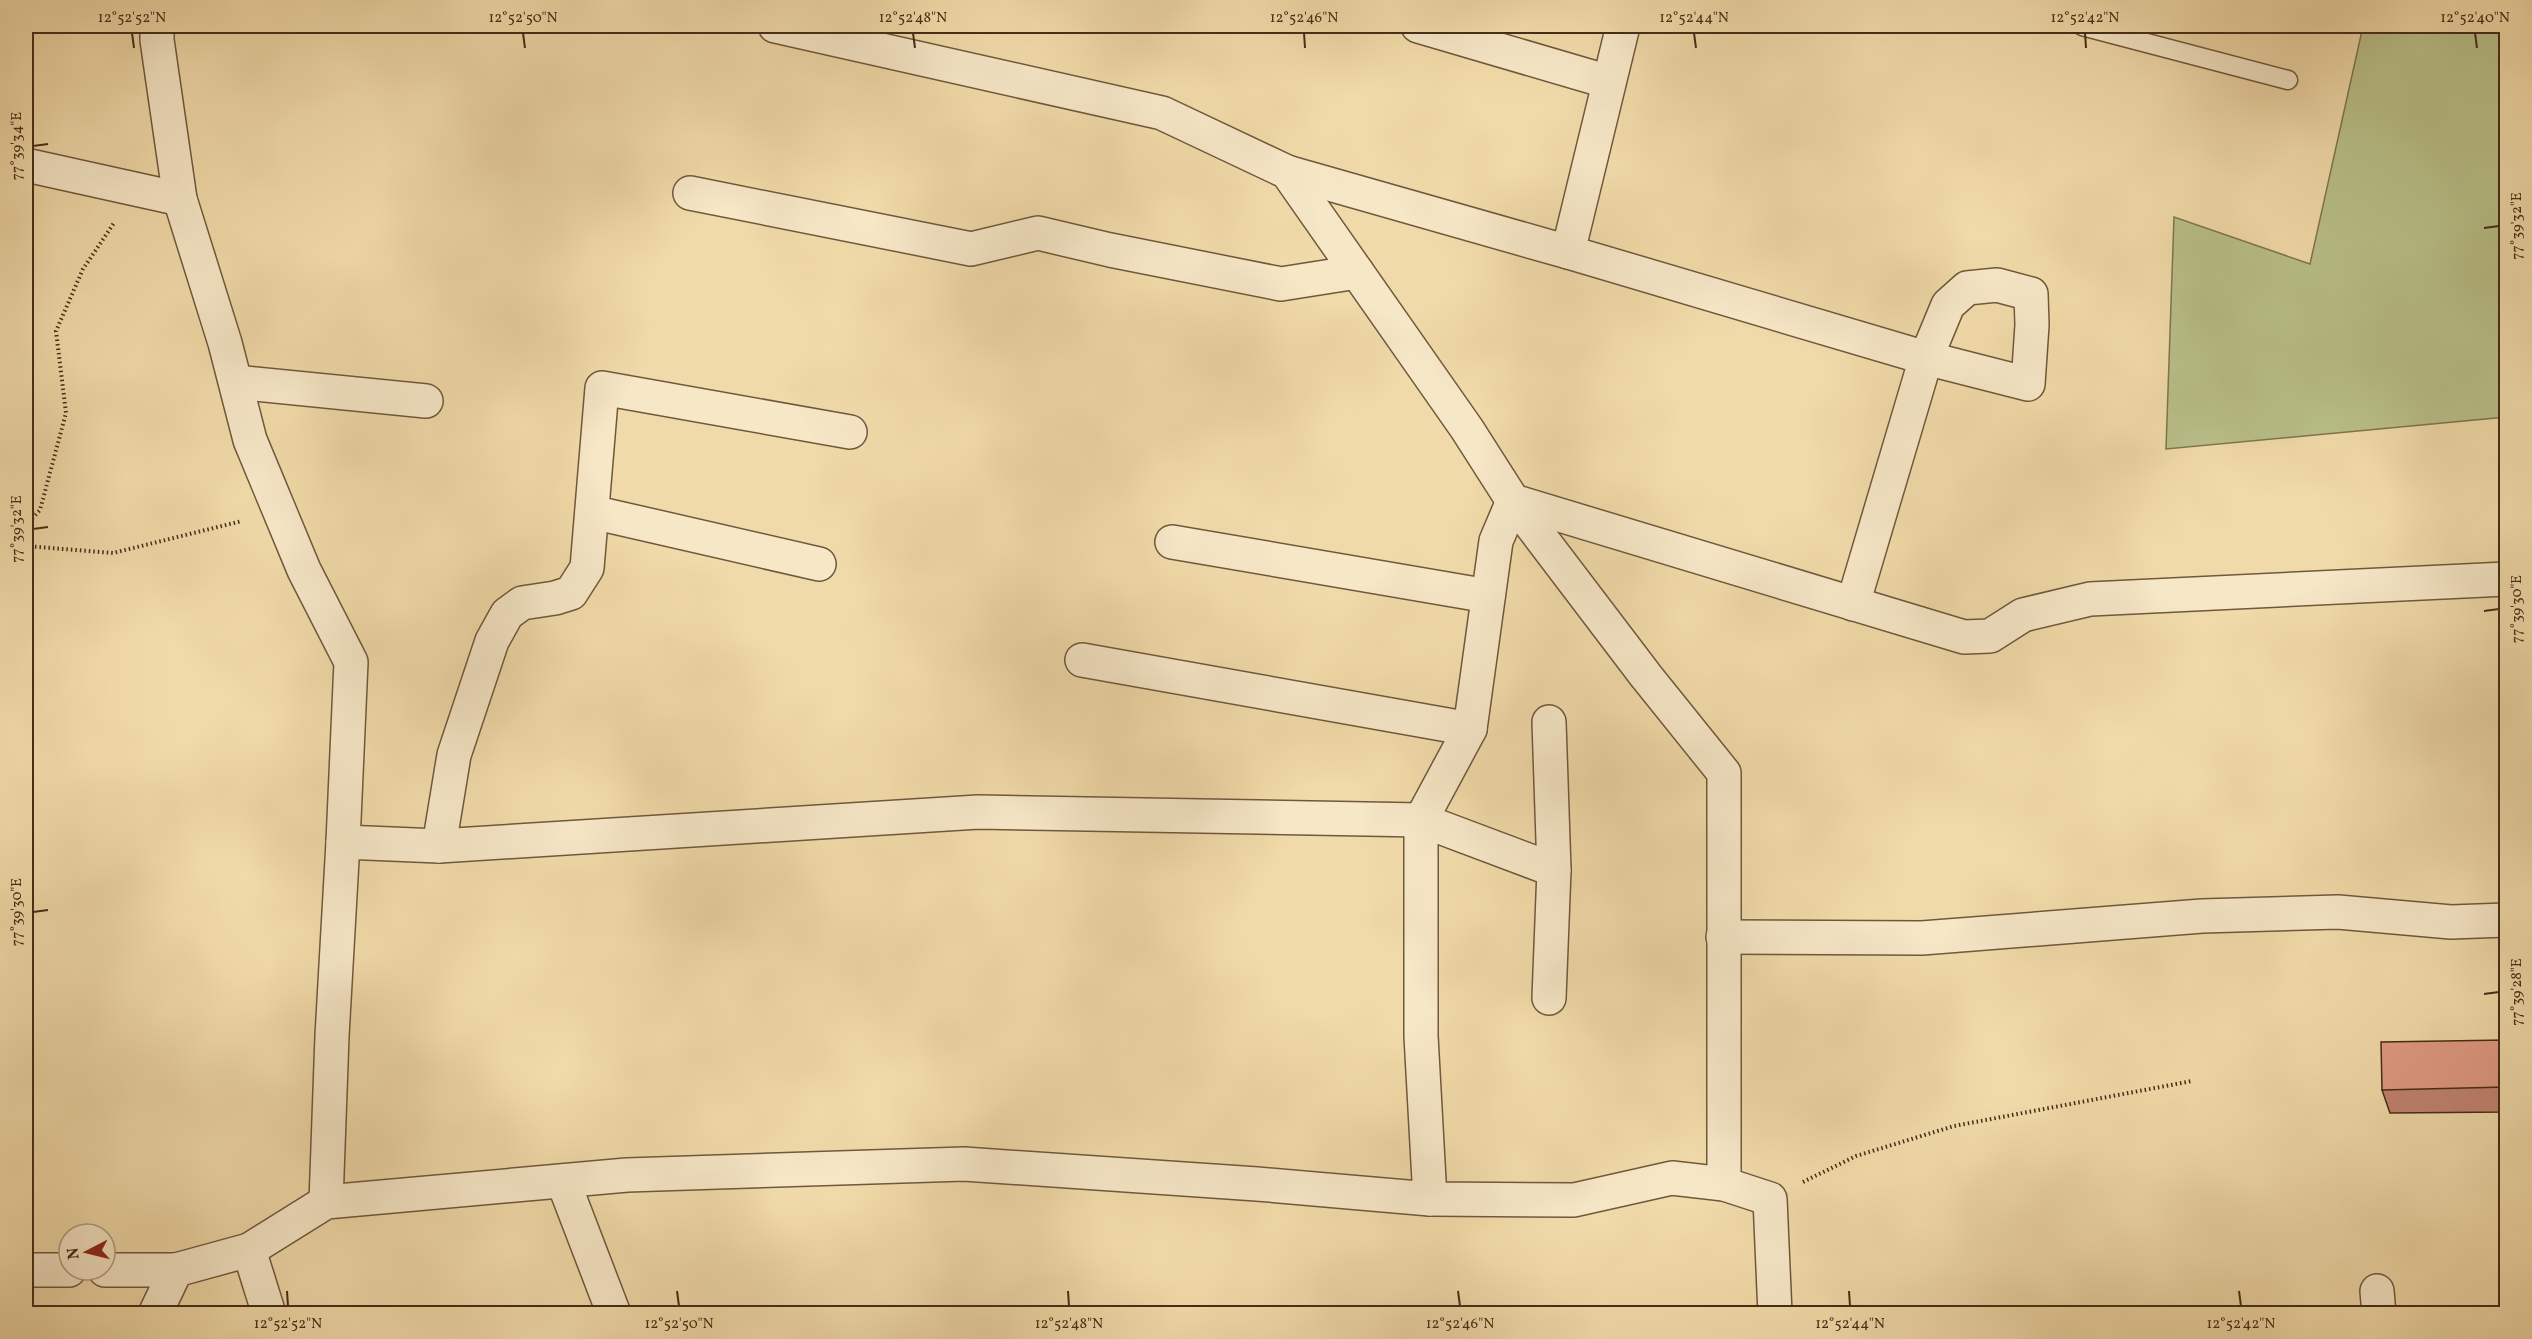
<svg xmlns="http://www.w3.org/2000/svg" width="2532" height="1339" font-family="Vollkorn,serif">
<style>
.grass{fill:#b9c089;stroke:#7f7650;stroke-width:1.5}
.lines{fill:none;stroke-linecap:round;stroke-linejoin:round}
.lane-casing{stroke:#70583c;stroke-width:21}
.street-casing{stroke:#70583c;stroke-width:36}
.path{stroke:#452d17;stroke-width:4;stroke-dasharray:1.5 3;stroke-linecap:butt}
.lane{stroke:#f6e7c7;stroke-width:18}
.street{stroke:#f6e7c7;stroke-width:33}
.wall{fill:#c18472;stroke:#452d17;stroke-width:1.5}
.building{fill:#e09a84;stroke:#452d17;stroke-width:1.5}
.ticks{fill:none;stroke:#452d17;stroke-width:2}
.neatline{fill:none;stroke:#452d17;stroke-width:2}
.ticks-label{font-size:15px;text-anchor:middle;fill:#452d17}
</style>
<rect width="100%" height="100%" fill="#f1daa9"/>
<filter id="stains"><feTurbulence type="fractalNoise" baseFrequency=".00333" numOctaves="4"/><feColorMatrix values="0 0 0 0 .2 0 0 0 0 .09 0 0 0 0 .02 0 0 0 .5 -.17"/></filter>
<radialGradient id="worn" r=".72"><stop offset=".6" stop-color="#630" stop-opacity="0"/><stop offset="1" stop-color="#630" stop-opacity=".3"/></radialGradient>
<path class="grass" d="M2363,26H2506V417L2166,449L2174,217L2310,264Z"/>
<g class="lines">
<g class="lane-casing">
<path id="lane" d="M2082,26L2288,80"/>
</g>
<g class="street-casing">
<g id="street">
<path d="M157,26V40L180,199L225,343L250,440L304,570L351,662L343,842"/>
<path d="M775,26L1162,113L1287,172L1467,429L1513,501L1646,676L1724,773V1184"/>
<path d="M1418,26L1609,82"/>
<path d="M26,165L180,199"/>
<path d="M1287,172L1568,252L1926,358L1853,604"/>
<path d="M690,193L971,249L1038,233L1110,250L1281,284L1357,272"/>
<path d="M1568,252L1623,26"/>
<path d="M1997,285L2031,294L2032,325L2028,384L1926,358L1948,305L1967,288Z"/>
<path d="M236,382L426,401"/>
<path d="M1513,501L1964,637L1990,636L2023,615L2090,599L2506,579"/>
<path d="M592,512L819,564"/>
<path d="M1172,542L1488,596"/>
<path d="M1082,660L1470,729"/>
<path d="M1549,722L1554,870L1549,998"/>
<path d="M439,846L454,755L492,641L507,614L522,603L555,598L571,593L587,568L602,388L850,432"/>
<path d="M1723,937L1922,938L2202,916L2338,912L2451,922L2506,920"/>
<path d="M563,1181L614,1314"/>
<path d="M1430,1199L1421,1036V820L1554,870"/>
<path d="M326,1202L332,1036L343,842L439,846L978,812L1421,820L1470,729L1496,541L1513,501"/>
<path d="M249,1250L269,1314"/>
<path d="M26,1270H69"/>
<path d="M105,1270H176"/>
<path d="M2377,1291L2379,1314"/>
<path d="M155,1314L176,1270L249,1250L326,1202L627,1175L964,1164L1257,1184L1430,1199L1574,1200L1672,1178L1724,1184L1770,1199L1775,1314"/>
</g>
</g>
<g class="path">
<path d="M26,525L40,510L66,413L56,331L83,269L114,223"/>
<path d="M26,546L113,553L242,521"/>
<path d="M1803,1182L1856,1156L1954,1126L2192,1081"/>
</g>
<use href="#lane" class="lane"/>
<use href="#street" class="street"/>
</g>
<path class="wall" d="M2506,1040V1112L2390,1113L2382,1090Z"/>
<path class="building" d="M2506,1040V1087L2382,1090L2381,1042Z"/>
<path class="ticks" d="M132,33L134,48M523,33L525,48M913,33L915,48M1304,33L1305,48M1694,33L1696,48M2085,33L2086,48M2475,33L2477,48M33,146L48,144M2484,228L2499,226M33,529L48,527M2484,611L2499,609M33,912L48,910M2484,994L2499,992M287,1291L288,1306M677,1291L679,1306M1068,1291L1069,1306M1458,1291L1460,1306M1849,1291L1850,1306M2239,1291L2241,1306"/>
<rect width="2532" height="1339" fill="none" stroke="#f1daa9" stroke-width="66"/>
<g transform="translate(87 1252) rotate(263)"><circle r="28" fill="#f6e7c7" stroke="#af9d81" stroke-width="1.5"/>
<path d="M0-4.5L10 22L0 15L-10 22Z" fill="#8f2418"/>
<text y="-9" font-size="16" font-weight="bold" text-anchor="middle" fill="#452d17">N</text>
</g>
<rect x="33" y="33" width="2466" height="1273" class="neatline"/>
<g class="ticks-label">
<text x="132" y="22">12°52'52"N</text>
<text x="523" y="22">12°52'50"N</text>
<text x="913" y="22">12°52'48"N</text>
<text x="1304" y="22">12°52'46"N</text>
<text x="1694" y="22">12°52'44"N</text>
<text x="2085" y="22">12°52'42"N</text>
<text x="2475" y="22">12°52'40"N</text>
<text transform="translate(16 146) rotate(-90)" y="5">77°39'34"E</text>
<text transform="translate(2516 226) rotate(-90)" y="5">77°39'32"E</text>
<text transform="translate(16 529) rotate(-90)" y="5">77°39'32"E</text>
<text transform="translate(2516 609) rotate(-90)" y="5">77°39'30"E</text>
<text transform="translate(16 912) rotate(-90)" y="5">77°39'30"E</text>
<text transform="translate(2516 992) rotate(-90)" y="5">77°39'28"E</text>
<text x="288" y="1328">12°52'52"N</text>
<text x="679" y="1328">12°52'50"N</text>
<text x="1069" y="1328">12°52'48"N</text>
<text x="1460" y="1328">12°52'46"N</text>
<text x="1850" y="1328">12°52'44"N</text>
<text x="2241" y="1328">12°52'42"N</text>
</g>
<rect width="100%" height="100%" filter="url(#stains)"/>
<rect width="100%" height="100%" fill="url(#worn)"/>
</svg>
